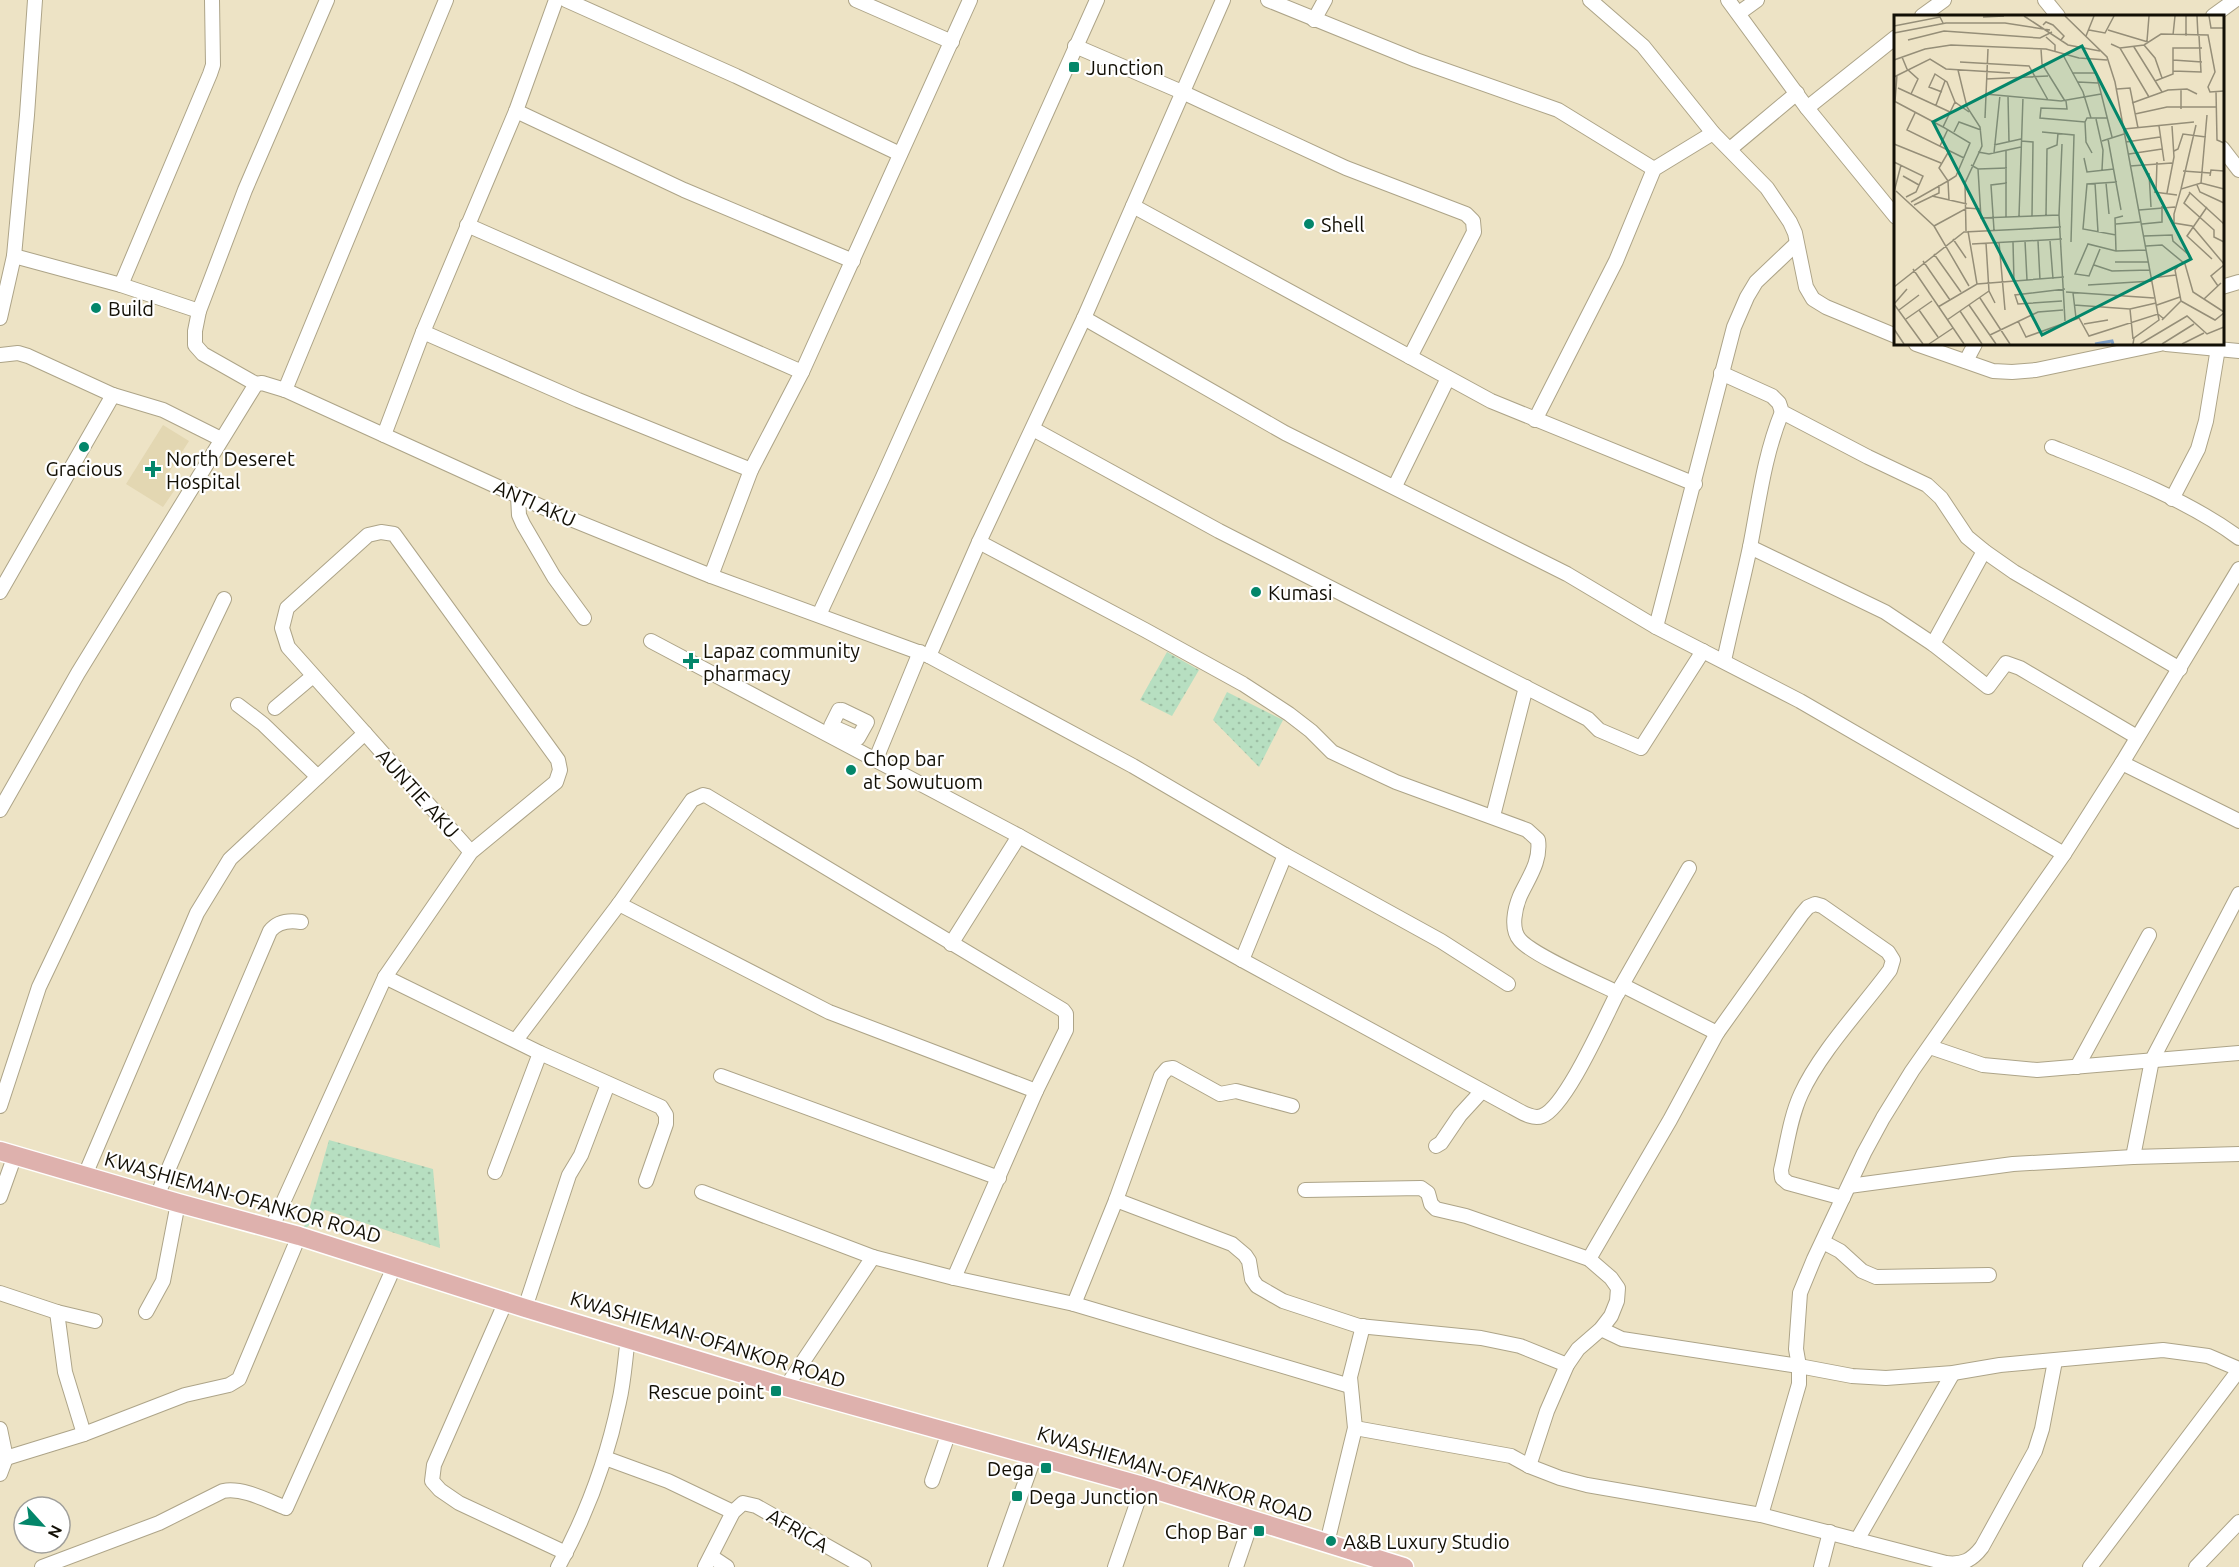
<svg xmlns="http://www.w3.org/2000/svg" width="2239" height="1567" font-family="Ubuntu,sans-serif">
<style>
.built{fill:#e3d7b2}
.grass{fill:url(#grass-dots)}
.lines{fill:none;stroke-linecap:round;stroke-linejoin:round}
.minor-casing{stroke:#ada488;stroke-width:16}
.major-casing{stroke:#fff;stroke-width:21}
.minor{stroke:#fff;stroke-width:14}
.major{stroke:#deb1ad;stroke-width:18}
.poi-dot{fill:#03866a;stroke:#fff;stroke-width:2}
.labels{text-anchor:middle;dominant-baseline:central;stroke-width:4.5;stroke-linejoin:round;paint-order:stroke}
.poi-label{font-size:20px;fill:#120f05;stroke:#fff;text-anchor:start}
.street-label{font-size:20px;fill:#120f05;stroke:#fff}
.inset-river{fill:none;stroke:#7f9fc5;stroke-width:3}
.inset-road{fill:none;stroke:#958e78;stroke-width:1.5}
.view{fill:#03866a;fill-opacity:0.15;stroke:#03866a;stroke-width:3}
.inset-edge{fill:none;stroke:#120f05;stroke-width:3}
</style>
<defs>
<pattern id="grass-dots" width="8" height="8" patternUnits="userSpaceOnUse" patternTransform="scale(1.5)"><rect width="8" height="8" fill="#b7dfc1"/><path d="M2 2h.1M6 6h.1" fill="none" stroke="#9cbea4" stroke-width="1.8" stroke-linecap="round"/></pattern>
</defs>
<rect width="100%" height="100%" fill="#ede3c5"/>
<path class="built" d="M163,425L189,441L166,477L178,485L163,507L126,484Z"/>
<g class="grass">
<path d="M1167,652L1199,670L1172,716L1140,700Z"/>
<path d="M1227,692L1283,720L1259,767L1213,720Z"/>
<path d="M329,1140L433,1169L440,1248L325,1210L303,1231Z"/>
</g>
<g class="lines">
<g class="minor-casing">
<g id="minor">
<path d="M566,0L736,76L900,154"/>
<path d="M856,0L952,42"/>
<path d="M1268,0L1416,60L1558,110L1654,169"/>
<path d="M1590,0L1643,46L1713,133L1767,188L1790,222L1795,233L1806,287L1813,299L1826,307L1896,336"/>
<path d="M1728,0L1807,108L1896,217"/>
<path d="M2045,0L2058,16"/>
<path d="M1739,13L1757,0"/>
<path d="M1922,16L1944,0"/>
<path d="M2213,16L2235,0"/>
<path d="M1314,20L1325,0"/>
<path d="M1075,46L1182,92L1346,168L1466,214L1473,221L1474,232L1410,357"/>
<path d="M1807,108L1896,37"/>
<path d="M516,111L684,190L853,261"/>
<path d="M2222,148L2239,170"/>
<path d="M1730,149L1797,93"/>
<path d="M1133,206L1491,401L1695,484"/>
<path d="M467,225L802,372"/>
<path d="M14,256L121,285L199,311"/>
<path d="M121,285L210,74L213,65L212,0"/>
<path d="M2222,287L2239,282"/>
<path d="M0,318L14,256L27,115L35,0"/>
<path d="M1084,318L1285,433L1567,574L1656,627L1800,701L2064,854"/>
<path d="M423,332L578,400L751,470"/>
<path d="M1916,344L1993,371L2012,372L2036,370L2160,344"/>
<path d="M2166,344L2239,351"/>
<path d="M0,355L18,353L28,356L113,395L163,410L221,439"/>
<path d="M1966,361L1975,344"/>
<path d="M1721,373L1772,396L1779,403L1782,412L1868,457L1927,485L1941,498L1967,537L1984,551L2014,572L2180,669"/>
<path d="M256,384L262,383L285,390L551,511L711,576L929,656L1133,766L1285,855L1441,941L1508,984"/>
<path d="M256,384L203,354L195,345V331L199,311L245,190L327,0"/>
<path d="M285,390L446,0"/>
<path d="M1535,420L1616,261L1654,169L1713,133"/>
<path d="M1033,429L1219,531L1588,719L1599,730L1641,748L1703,651"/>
<path d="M384,435L423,332L516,111L556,0"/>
<path d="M2052,447C2113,471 2187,499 2239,538"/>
<path d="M1395,486L1448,378"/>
<path d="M518,496L519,515L523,524L554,577L584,618"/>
<path d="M2172,499L2198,449L2206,421L2218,348"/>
<path d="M979,542L1145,630L1243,684L1289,714L1311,731L1332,752L1396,782L1527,830L1538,840C1541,861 1529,877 1520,896C1515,908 1510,929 1520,940C1534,956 1596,982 1618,993"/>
<path d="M1750,547L1885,612L1933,644L1988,687L2006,663L2020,668L2137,737"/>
<path d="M711,576L751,470L802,372L970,0"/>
<path d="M0,592L113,395"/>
<path d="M819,615L882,479L1097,0"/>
<path d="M1656,627L1734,327L1747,297L1756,282L1796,244"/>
<path d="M651,641L1019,836L1242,960L1512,1107C1520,1111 1532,1120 1542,1116C1566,1107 1605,1017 1618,992C1641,951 1665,910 1689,868"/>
<path d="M1933,644L1984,551"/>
<path d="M929,656L979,542L1084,318L1223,0"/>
<path d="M1724,661C1732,623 1742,585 1750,547C1759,501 1764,456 1782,412"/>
<path d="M238,705L263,724L318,777"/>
<path d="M275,708L313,676"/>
<path d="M839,710L831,726L858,738L867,722L842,710"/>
<path d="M876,759L920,652"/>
<path d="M2122,763L2239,821"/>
<path d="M0,810L78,673L256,384"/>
<path d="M1493,816L1526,687"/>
<path d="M619,904L829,1012L1036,1091"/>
<path d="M951,944L1019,836"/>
<path d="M1242,960L1285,855"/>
<path d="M385,977L540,1053L661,1107L666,1115V1124L646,1181"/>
<path d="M1622,985L1717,1033"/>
<path d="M516,1040L619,904L692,800L703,795L707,796L1063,1010L1066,1014V1030L1036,1091L954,1278"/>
<path d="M1930,1047L1983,1065L2037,1070L2239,1053"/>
<path d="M2077,1067L2149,935"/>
<path d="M721,1076L999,1178"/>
<path d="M0,1106L39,987L224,599"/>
<path d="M1436,1146L1441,1143L1460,1115L1482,1091"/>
<path d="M2133,1157L2152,1060L2239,894"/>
<path d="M495,1172L540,1053"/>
<path d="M85,1175L197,913L230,859L365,733"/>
<path d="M1849,1186L2013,1164L2133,1157L2239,1154"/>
<path d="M1305,1190L1421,1188L1428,1193L1431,1204L1436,1209L1466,1216L1589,1259L1611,1278L1618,1288L1617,1301L1611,1316L1601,1329L1578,1349L1567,1365L1547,1411L1529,1466"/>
<path d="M702,1192L873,1257L954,1278L1074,1304L1350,1386"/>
<path d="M157,1196L270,931C278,921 289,920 301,922"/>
<path d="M0,1197L15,1155"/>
<path d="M1116,1200L1232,1244L1245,1255L1249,1261L1252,1279L1257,1286L1283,1301L1359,1326L1481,1338L1520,1346L1567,1365"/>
<path d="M271,1229L385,977L471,852L556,782L560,770L558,760L394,534L381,532L368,535L287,608L282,628L288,647L471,852"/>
<path d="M1823,1242L1840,1251L1862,1271L1876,1277L1989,1275"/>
<path d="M1589,1259L1670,1120L1717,1033L1802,914L1808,907L1815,904L1822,906L1888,952L1893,960L1890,970C1862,1008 1820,1052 1801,1094C1790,1118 1787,1145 1781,1170L1782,1178L1788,1183L1843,1198"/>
<path d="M0,1293L57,1312L95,1321"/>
<path d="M506,1301L434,1465L432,1481L440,1490L459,1503L566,1553"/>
<path d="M1074,1304L1116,1200L1161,1076L1167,1069L1173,1068L1220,1094L1236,1091L1292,1106"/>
<path d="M525,1308L569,1175L581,1155L608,1084"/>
<path d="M57,1312L65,1372L84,1434"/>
<path d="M146,1312L163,1281L178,1203"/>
<path d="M1601,1329L1622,1339L1799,1366L1852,1376L1886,1378L1953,1373L2000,1365L2163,1350L2208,1356L2239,1369"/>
<path d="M786,1387L873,1257"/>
<path d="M1355,1428L1511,1456L1529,1466L1560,1478L1587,1485L1761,1515L1946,1563C1963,1565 1972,1560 1982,1547L2035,1451L2042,1429L2055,1361"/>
<path d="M0,1429L6,1458L0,1474"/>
<path d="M6,1458L84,1434L185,1395L229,1385L239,1379L299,1236"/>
<path d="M605,1458L668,1481L733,1512"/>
<path d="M932,1481L949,1432"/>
<path d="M1761,1515L1799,1384V1366L1796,1349L1800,1293L1814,1259L1864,1153L1883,1118L1912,1071L2064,854L2122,763L2239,569"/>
<path d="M1857,1540L1953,1373"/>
<path d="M1327,1543L1355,1428L1350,1377L1363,1326"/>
<path d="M712,1557L727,1567"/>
<path d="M42,1567L159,1523L223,1491C243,1487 268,1501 286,1508L395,1265"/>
<path d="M558,1567C586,1516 607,1459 619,1402C624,1381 625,1359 628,1338"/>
<path d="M705,1567L733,1512L743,1503L756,1506L864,1567"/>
<path d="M995,1567L1035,1455"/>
<path d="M1115,1567L1143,1486"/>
<path d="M1236,1567L1252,1520"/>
<path d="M1821,1567L1830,1532"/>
<path d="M2090,1567L2239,1370"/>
<path d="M2196,1567L2239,1522"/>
</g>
</g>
<g class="major-casing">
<path id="major" d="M0,1151L178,1203L299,1236L525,1308L786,1387L1143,1486L1404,1567"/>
</g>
<use href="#minor" class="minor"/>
<use href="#major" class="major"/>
</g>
<g class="poi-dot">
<rect x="1068" y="61" width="12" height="12" rx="3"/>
<circle cx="1309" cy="224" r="6"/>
<circle cx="96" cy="308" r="6"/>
<circle cx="84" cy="447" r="6"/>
<path d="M150 460h6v6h6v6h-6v6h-6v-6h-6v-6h6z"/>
<circle cx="1256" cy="592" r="6"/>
<path d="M688 652h6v6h6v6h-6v6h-6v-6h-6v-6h6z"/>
<circle cx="851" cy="770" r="6"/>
<rect x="770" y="1385" width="12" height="12" rx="3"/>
<rect x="1040" y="1462" width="12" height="12" rx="3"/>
<rect x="1011" y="1490" width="12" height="12" rx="3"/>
<rect x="1253" y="1525" width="12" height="12" rx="3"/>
<circle cx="1331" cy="1541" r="6"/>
</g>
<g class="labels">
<g class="poi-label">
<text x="1086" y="67">Junction</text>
<text x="1321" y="224">Shell</text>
<text x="108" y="308">Build</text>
<text x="166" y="458">North Deseret<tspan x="166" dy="23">Hospital</tspan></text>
<text x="84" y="468" text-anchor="middle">Gracious</text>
<text x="1268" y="592">Kumasi</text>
<text x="703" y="650">Lapaz community<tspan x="703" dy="23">pharmacy</tspan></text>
<text x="863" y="758">Chop bar<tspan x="863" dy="23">at Sowutuom</tspan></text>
<text x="764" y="1391" text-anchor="end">Rescue point</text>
<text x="1034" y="1468" text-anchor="end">Dega</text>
<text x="1029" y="1496">Dega Junction</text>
<text x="1247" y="1531" text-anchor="end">Chop Bar</text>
<text x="1343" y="1541">A&amp;B Luxury Studio</text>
</g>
<g class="street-label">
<text transform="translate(535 503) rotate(24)">ANTI AKU</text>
<text transform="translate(418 793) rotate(48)">AUNTIE AKU</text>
<text transform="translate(243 1197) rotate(16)">KWASHIEMAN-OFANKOR ROAD</text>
<text transform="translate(708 1339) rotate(17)">KWASHIEMAN-OFANKOR ROAD</text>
<text transform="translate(1175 1474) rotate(17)">KWASHIEMAN-OFANKOR ROAD</text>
<text transform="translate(798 1530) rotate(30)">AFRICA</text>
</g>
</g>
<g transform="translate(1894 15)">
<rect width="330" height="330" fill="#ede3c5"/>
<path class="inset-river" d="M201,329L218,326L219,329"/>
<path class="inset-road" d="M130,1L174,30L206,36M171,1L213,42L221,67L265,305L240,323L239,329M303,1L304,21M315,1L317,13H330M89,2L110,1M149,10L152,7L159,10L170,21L167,25M0,11L46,2L49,8M195,15L211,18L220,1M214,15L254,27M0,18L52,8H111L156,15M279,20L281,1M192,21L200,1M292,21V1M152,22L161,30V37M14,25L50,16L146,23L158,17M253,26L255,1M217,29L226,33L255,82M250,30L261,43L268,63M240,32L268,77M226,33L250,30L267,19L314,20L321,57L314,72L316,77L330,76M147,34L148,49L171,86M169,40L189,77L197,103M8,42L13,54L24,64L17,79M0,45L31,34L57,30L152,34L185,43L213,45M279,45L308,47M66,47L135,51L154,85M64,55L73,92L86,112L88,131L71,168L72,216M279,56L307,57L305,21M178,58H202L218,122M0,62L36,44L52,54L116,58M92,64L154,61M261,66L279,59V33H308M184,67L204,68M4,73L56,97M223,74L236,73L244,113M322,76L323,125L330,128M48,77L35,72L41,59L53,67L61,87L75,97M91,79L167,86L207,79M114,81L115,127M0,86L49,112M1,86L3,60M172,86L173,94L147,93L146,103L191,107L193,103H213M238,88L274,75L293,74L303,79M42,90L51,66M287,94V74M21,98L13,115L70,143M241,99L273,92H323M91,103L94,34M202,104L209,135L208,155M191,107L192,127L198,138M265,111L270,146M230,114L300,107M60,117L65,107L87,115M148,117L180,120L177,227M214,124L227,195M127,126L139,127L138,201M208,126L230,119M232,127L266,122M0,129L47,148M168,129L165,200L171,306M100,130L127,124M46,131L54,114M112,135V202M280,136L284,134L289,119L312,122M84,137L95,139L127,132M100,138L106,80M235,139L268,134M190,143L193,157L220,154M0,147L29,161L22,177L12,182M77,150L84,154L113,153M236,151L278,148M84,154L87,203L165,200M289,156L316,158M255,158L257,192M9,161L25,170M316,161L317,155L330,156M201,168L204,217M212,168L215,199M307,168L313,100M303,170L306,177L330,188M287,174L302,110M330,174L307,168L287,174L280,199V208L298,211L330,249M2,176L40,211L75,271M0,177L7,150M260,177L283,180M262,177L263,147M295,177L330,209M273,178L280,142L278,111M296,178L290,188L320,215V222L330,227M38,181L73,189M55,185L54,166L62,161L76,128L49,112L61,87M17,187L54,166L45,153L55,136M20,190L45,178V170M313,192L293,221L318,244M245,195L281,192M152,200L153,134L163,130L164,118M125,201L129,82M222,209L246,207M248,209L268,207V191M40,211L73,193L86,194M100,215L97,170L113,168M74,216L83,269M222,220L189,214L193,169L223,167M250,221L278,220L279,226L295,240M59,224L72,243M131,226L133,265M144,226L146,265M156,226L159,264M105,227L111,295M119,227L120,267M92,228L95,276L101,288M78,229L168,224M252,231L268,230L291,249L299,277L330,297M206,234L195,261L181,259L194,229L222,236L252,235M222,236L221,203L229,201M40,239L67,277M29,246L56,285M221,247H254M286,249L281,255L287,286M200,250L218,256L256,255M19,254L70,329M257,263L282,260M194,270L258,266M324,271L317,261L330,250M0,272L70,217L167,212M172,277L260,283M179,278L182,303M86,283L116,329M310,284L327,268M168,286L124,289L121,280L171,274M287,286L321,305L330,298M0,289L29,329M0,289L13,274M75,290L102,329M180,290L236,294L262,288M263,290L286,282M44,292L83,269L170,262M236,294L239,324M5,295L25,280M25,295L44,322M66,296L88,329M12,304L38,286M53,305L95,276M268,305L287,286M124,306L132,322L185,303L195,321L264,299L270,304M190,309L214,305M0,314L10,329M96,320L144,297L169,295M35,329L59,313M246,329L293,301L313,319L330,312M268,329L300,309M288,329L310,318"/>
<path class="view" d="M188,31L297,244L148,320L39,107Z"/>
<rect width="330" height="330" class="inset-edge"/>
</g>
<g transform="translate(42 1525) rotate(117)"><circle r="28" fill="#ffffff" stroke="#a09f9b" stroke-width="1.5"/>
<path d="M0-4.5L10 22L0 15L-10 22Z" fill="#03866a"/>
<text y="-9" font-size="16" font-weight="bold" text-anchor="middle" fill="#120f05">N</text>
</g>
</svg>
